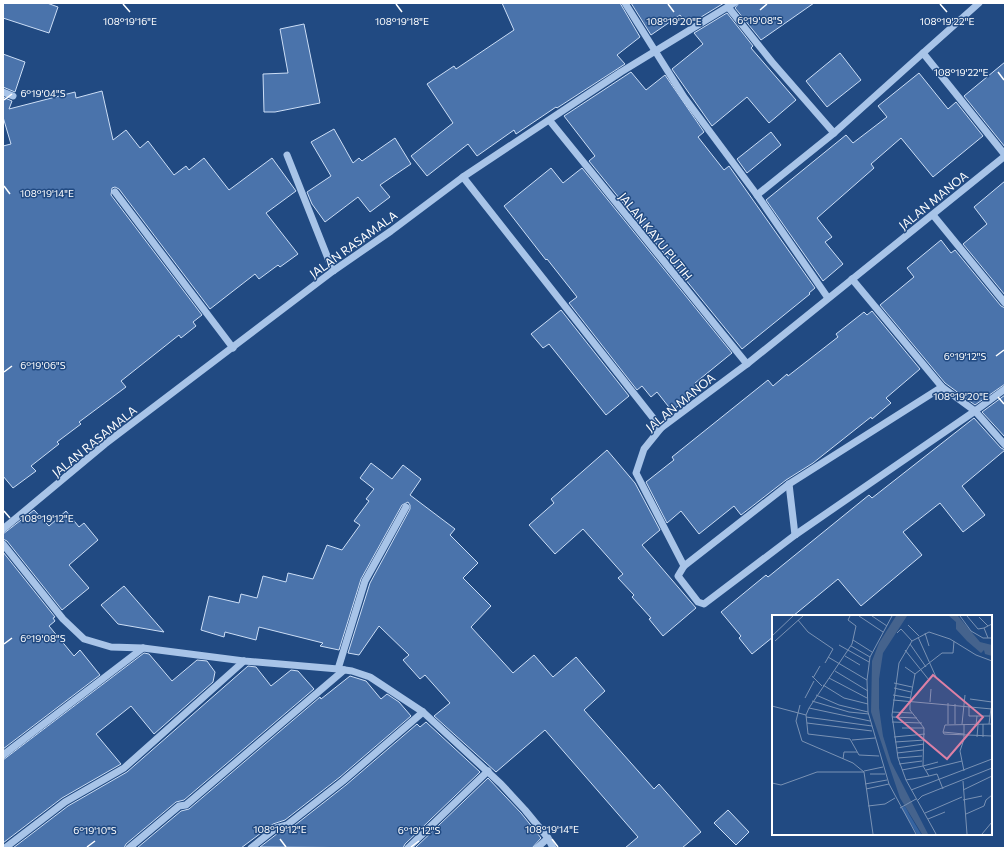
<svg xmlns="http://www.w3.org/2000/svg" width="1008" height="851" font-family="Commissioner,sans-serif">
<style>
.building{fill:#4a73ab;stroke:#ccdef6}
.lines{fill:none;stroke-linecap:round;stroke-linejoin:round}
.minor{stroke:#a8c4e8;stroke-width:7}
.ticks{fill:none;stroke:#fff;stroke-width:1.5}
.labels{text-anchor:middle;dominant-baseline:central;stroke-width:3;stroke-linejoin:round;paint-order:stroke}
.street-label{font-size:12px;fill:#fff;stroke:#214a82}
.inset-road{fill:none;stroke:#7a92b4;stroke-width:1}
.view{fill:#dd80a5;fill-opacity:0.15;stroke:#dd80a5;stroke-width:2}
.inset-edge{fill:none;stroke:#fff;stroke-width:2}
.ticks-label{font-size:10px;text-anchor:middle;fill:#fff;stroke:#214a82;stroke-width:3;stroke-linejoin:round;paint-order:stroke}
</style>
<rect width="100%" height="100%" fill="#214a82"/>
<g class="building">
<path d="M3,3H47L58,7L49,33L3,18Z"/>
<path d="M502,3H620L640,37L617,55L625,64L557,108L556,107L516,134L514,130L477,156L468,144L427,176L411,156L453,123L427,84L454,66L456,69L514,30Z"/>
<path d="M631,3H724L688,25L680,15L651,35Z"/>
<path d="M739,3H814L761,40L735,8Z"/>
<path d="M727,13L753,46L751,48L796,100L769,123L747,97L712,126L672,69L703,44L694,33Z"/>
<path d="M304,24L320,103L275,112H264L263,74L288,73L280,29Z"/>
<path d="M840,53L861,80L827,107L806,81Z"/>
<path d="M3,54L25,62L15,92L3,87Z"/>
<path d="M1005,62V147L964,96Z"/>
<path d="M631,72L646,90L665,75L704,132L698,137L724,170L729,166L815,288L809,293L810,294L742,349L589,161L595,156L564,116Z"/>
<path d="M919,73L948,109L956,102L983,136L933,177L901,138L871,164L874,168L817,218L832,237L825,242L843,264L823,281L766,200L846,135L853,143L887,117L878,106Z"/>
<path d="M102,91L113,140L126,130L140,148L148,141L174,175L186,166L189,170L204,158L229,190L272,158L296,191L266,213L298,254L280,267L278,265L259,279L255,274L210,309L119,189L115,187L112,188L111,195L202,315L193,322L196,326L181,338L179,335L121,381L126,387L79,422L81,424L57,442L59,444L31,466L36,471L13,488L3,476V146L11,144L3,117V97L12,101L9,109L75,92L76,98Z"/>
<path d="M334,129L353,163L359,158L362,161L395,138L411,164L380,185L390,197L370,212L358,197L325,222L312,204L307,192L331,176L311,142Z"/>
<path d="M771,132L781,145L747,173L737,159Z"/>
<path d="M551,168L563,183L582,168L732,353L695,383L699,389L672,411L657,392L651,397L642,386L637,390L569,303L577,297L547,259L546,260L504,206Z"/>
<path d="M1005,181V295L963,244L987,224L974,207Z"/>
<path d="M941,240L951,253L955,250L1001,306L1005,308V384L975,405L945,383L880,305L914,277L907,268Z"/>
<path d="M561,310L629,396L606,415L549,344L543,348L531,334Z"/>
<path d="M872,311L920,369L886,398L891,403L872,419L871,417L813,463L786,480L741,515L734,506L699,534L681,511L667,523L646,482L674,460L672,457L768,380L773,386L787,374L788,376L838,337L836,334L864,312L867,315Z"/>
<path d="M1005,395V437L982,412Z"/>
<path d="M974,418L1001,448L1005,450L962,486L985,515L963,532L940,503L903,532L922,555L861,606L838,579L793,616H773V637L752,654L739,638L741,636L721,612L766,575L768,577L869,495L872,498Z"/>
<path d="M607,450L635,483L660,530L642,545L696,608L663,636L649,619L651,618L632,597L634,595L618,578L623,574L583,529L555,554L529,525L554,503L551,499Z"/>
<path d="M371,463L392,479L403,465L421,479L410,495L455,529L450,535L478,563L463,578L491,606L471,627L513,673L534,655L553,677L576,657L605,691L584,710L654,789L659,784L701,832L682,848H625L638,837L545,730L496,772L434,716L450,703L425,675L420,679L403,660L409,655L379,626L359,655L348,653L370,583L410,509V505L408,502L402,505L361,579L339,650L320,646L323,643L259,627L256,640L225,632L224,637L201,630L209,596L239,603L241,594L257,598L263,576L286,582L288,573L313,579L327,545L342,550L360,525L354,521L369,501L366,499L374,489L360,478Z"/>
<path d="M34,510L49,526L66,511L79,527L84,523L98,540L69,565L89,588L62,610L7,541L3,539V534Z"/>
<path d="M3,552L55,617L53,618L55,621L49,626L74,656L80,650L100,675L3,749Z"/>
<path d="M124,586L164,632L118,624L101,605Z"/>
<path d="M144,653L149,654L172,681L197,660L207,661L215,672L213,682L154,734L131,706L96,734L121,764L62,798L3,843V760Z"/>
<path d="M248,666L256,667L271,686L291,670L298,671L314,689L184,800L176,802L126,844L124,848H13L68,806L127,772Z"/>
<path d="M350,676L366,681L381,699L387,694L399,702L411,716L340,777L285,820L273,824L241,848H137L181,811L189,809L320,697L321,699Z"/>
<path d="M426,722L480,772L405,844L403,848L260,847L278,833L290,829L346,785L417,724L420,727Z"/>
<path d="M488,778L521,813L541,838L532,848H415Z"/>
<path d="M728,810L749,832L736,845L714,823Z"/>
</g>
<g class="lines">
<g class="minor">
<path d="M625,3L684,97L757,195L828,298"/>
<path d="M728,7L772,62L834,133L923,53L1005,155"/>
<path d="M923,53L979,3"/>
<path d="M3,92L13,96"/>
<path d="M550,121L747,364"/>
<path d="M287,155L333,271"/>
<path d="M463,177L661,428"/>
<path d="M115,192L233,348"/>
<path d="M757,195L834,133"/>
<path d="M933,215L1005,303"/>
<path d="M852,279L942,387L975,411L1005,445"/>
<path d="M942,387L789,484L684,566L636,473L644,449L661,428L747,364L1005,156"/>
<path d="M789,484L795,535"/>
<path d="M3,529L105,444L333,271L391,231L463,177L621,72L734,3"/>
<path d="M3,544L63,619L84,639L111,647L143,648L244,661L338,669L352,671L370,677L423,712L501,784L525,810L548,838L553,848"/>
<path d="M684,566L678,576L698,602L704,604L795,535L975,411L1005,389"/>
<path d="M338,669L365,581L406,507"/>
<path d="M3,755L143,648"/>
<path d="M5,848L65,802L124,768L244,661"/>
<path d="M129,848L179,806L186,805L344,670"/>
<path d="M251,848L276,828L287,825L343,781L423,712"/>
<path d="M408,848L488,771"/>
<path d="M537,848L548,838"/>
</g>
</g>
<path class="ticks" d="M123,4L130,12M396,4L402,12M668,4L674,12M940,4L947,12M760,10L767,4M998,72L1004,80M4,100L12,94M4,186L10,194M996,356L1004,350M4,372L12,366M998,397L1004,404M4,511L10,518M4,644L12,638M280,839L286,847M552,839L558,847M87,847L95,841M411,847L419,841"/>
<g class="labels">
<g class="street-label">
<text transform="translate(933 200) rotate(-39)">JALAN MANOA</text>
<text transform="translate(656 236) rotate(51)">JALAN KAYU PUTIH</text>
<text transform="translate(353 244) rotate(-36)">JALAN RASAMALA</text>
<text transform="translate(680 402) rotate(-39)">JALAN MANOA</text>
<text transform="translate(94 441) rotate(-39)">JALAN RASAMALA</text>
</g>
</g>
<g transform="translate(772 615)">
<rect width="220" height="220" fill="#214a82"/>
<path d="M133,191L137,199L149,219H145L129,193Z" fill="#3563a0"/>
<path d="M124,1H135L111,38L107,64V93L111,121L119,147L156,219H150L128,183L99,97L100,46L107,28ZM177,1H186L208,27L220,30V41L213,39L212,35L209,38L195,26L184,14V7Z" fill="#45638d"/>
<path class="inset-road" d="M78,1L76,5L84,11L80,29L37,93L34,100L36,119L78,124L87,140L107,141M87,1L111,17M100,1L115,11M120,1L98,42L95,65L96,97L117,169L144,219M188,1L199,16L211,23H220M195,1L206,14L212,13M207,2L216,11M26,5L36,17L61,34L53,48M136,10L147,21M125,18L129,14L140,26M153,18L157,31M0,21L21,1M146,22L164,62M216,23L212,13L220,9M81,25L100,37M3,26L31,1M138,29L154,52M67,30L97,47M79,31L98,42M133,35L157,65M73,41L88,50M56,42L95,65M133,52L143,59M63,56L96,76M40,61L50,71M41,63L48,51M57,63L95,83M122,68L140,72M51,70L72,83L96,89M122,73L139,77M44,80L67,90L96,97M121,80L139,83M33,83L42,66M198,84L220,87M121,85L220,94M40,86L77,97L97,99M158,87L159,74M28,90L24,106L30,126L81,148L92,157M0,91L34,100M197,91V101H205L204,110M37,93L98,106M120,97L140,98M205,101H218M34,102L100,111M120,102L145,103M120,107L150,108M35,108L100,116M176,109V88M183,109V89M190,109L193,80M192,109V124L188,136L192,156M211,109V122M217,109L219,93M130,113H152M171,117L172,119L220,121M192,119L171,117L173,110L220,109M122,122L153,119M205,122L206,110M80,125L103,123M123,127L153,125M124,133L152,129M125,138L151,135M126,143L150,141M71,144L72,137H85M127,149L150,146M151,151L166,147M130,155L151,151M154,155L190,146M92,156L111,152M98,159H113M134,165L157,161M191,166L195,219M0,168L9,170L45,157H92L101,219M93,169L115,165M94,174L117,169M171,174L165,159L157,161L151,151L152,113L138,95V86L143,59L170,38H181L182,26M139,175L220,144M191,175L220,161M146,185L150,181L220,153M191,185L210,181M96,191L113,189L123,183M128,193L144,184M153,198L190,182M194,199L212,191L214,185L220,180M156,204L173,197M164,219L134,165L126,143L120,100L127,48L140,26L157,17L178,24L204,40L220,46M210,219L220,207"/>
<path class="view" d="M161,60L211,102L175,144L125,102Z"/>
<rect width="220" height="220" class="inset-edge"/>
</g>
<g class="ticks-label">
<text x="760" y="24">6°19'08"S</text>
<text x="130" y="25">108°19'16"E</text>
<text x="402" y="25">108°19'18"E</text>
<text x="674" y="25">108°19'20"E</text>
<text x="947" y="25">108°19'22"E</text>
<text x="961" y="76">108°19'22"E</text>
<text x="43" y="97">6°19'04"S</text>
<text x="47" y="197">108°19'14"E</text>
<text x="965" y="360">6°19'12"S</text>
<text x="43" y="369">6°19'06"S</text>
<text x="961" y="400">108°19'20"E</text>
<text x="47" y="522">108°19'12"E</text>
<text x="43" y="642">6°19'08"S</text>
<text x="280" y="833">108°19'12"E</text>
<text x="552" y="833">108°19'14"E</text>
<text x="95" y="834">6°19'10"S</text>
<text x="419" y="834">6°19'12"S</text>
</g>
<rect width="1008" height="851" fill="none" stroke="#ffffff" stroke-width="8"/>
</svg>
